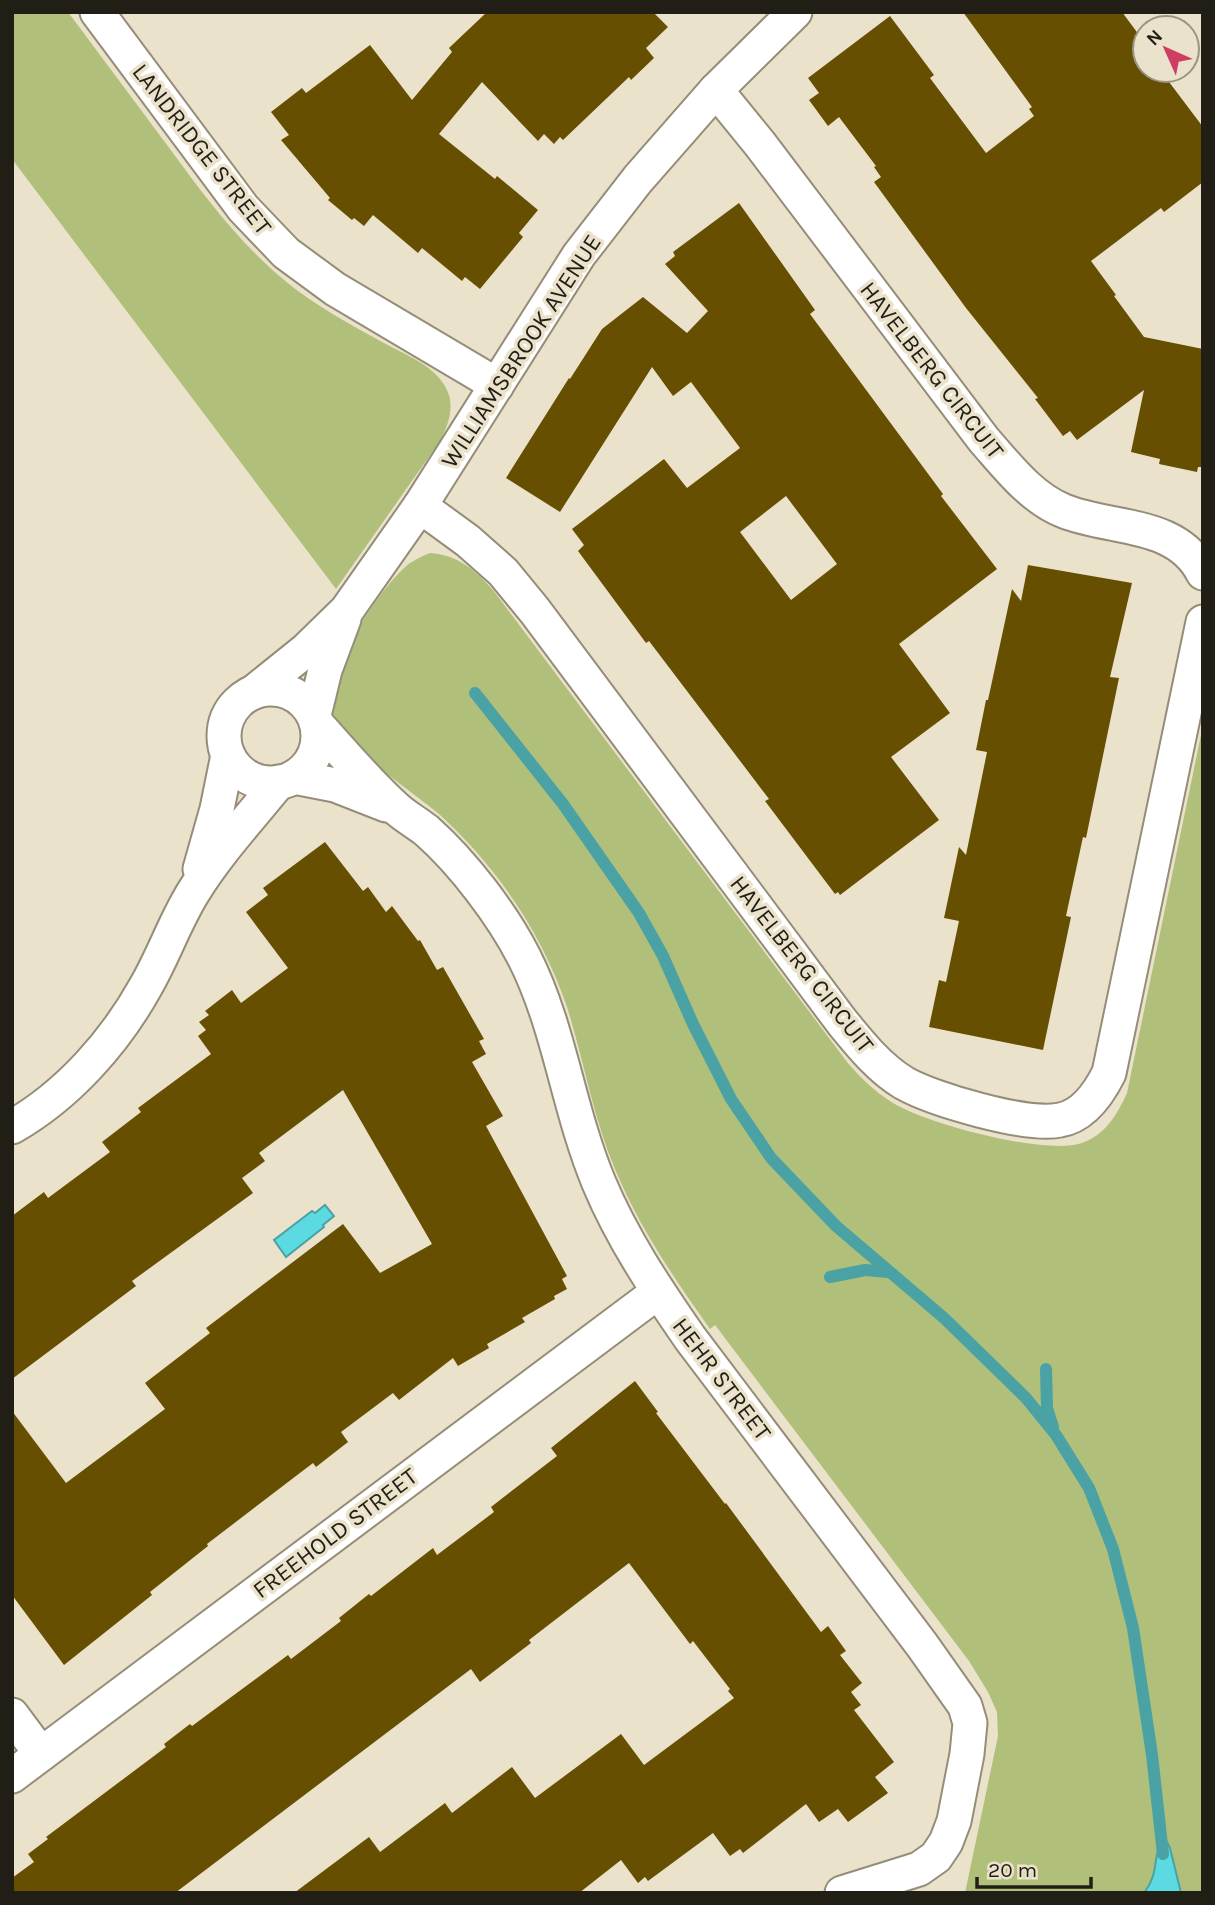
<svg xmlns="http://www.w3.org/2000/svg" width="1215" height="1905" font-family="Karla,sans-serif">
<style>
.green{fill:#b0c07a}
.water{fill:#5bdae1;stroke:#4aa2a4;stroke-width:2}
.lines{fill:none;stroke-linecap:round;stroke-linejoin:round}
.stream{stroke:#4aa2a4;stroke-width:12}
.building{fill:#674f02;fill-rule:evenodd}
.street-casing{stroke:#958d78;stroke-width:37}
.street{stroke:#fff;stroke-width:33}
.labels{text-anchor:middle;dominant-baseline:central;stroke-width:7;stroke-linejoin:round;paint-order:stroke}
.street-label{font-size:24px;fill:#211e16;stroke:#ebe2cb}
</style>
<rect width="100%" height="100%" fill="#ebe2cb"/>
<g class="green">
<path d="M12,12H68C102,58 136,103 170,149C208,201 246,252 298,291C325,311 355,327 384,343C404,354 433,365 445,386C456,405 449,423 440,441L336,589L12,159Z"/>
<path d="M430,553C458,555 475,570 493,590L847,1062C860,1077 873,1090 890,1101C922,1123 1046,1156 1082,1143C1105,1135 1117,1115 1127,1093L1203,725V1893H965L998,1736L997,1712L988,1692L969,1661L715,1325L710,1329C674,1278 639,1227 615,1169C593,1117 584,1061 567,1007C552,962 528,918 500,881C482,857 461,834 439,814C417,795 334,740 332,714C331,707 335,696 337,689C340,677 342,664 346,652C354,630 385,586 403,569C410,562 420,557 430,553Z"/>
</g>
<g class="water">
<path d="M325,1205L334,1216L323,1225L324,1227L286,1257L274,1240L312,1211L315,1213Z"/>
<path d="M1162,1839L1167,1842L1170,1848L1181,1893H1144C1160,1872 1152,1858 1162,1839Z"/>
</g>
<g class="lines">
<g class="stream">
<path d="M475,693L563,804L639,913L663,956L693,1024L731,1099L771,1158L836,1226L944,1318L1026,1398L1056,1435L1089,1488L1113,1549L1133,1628L1152,1755L1163,1854"/>
<path d="M830,1277L865,1270L888,1272"/>
<path d="M1046,1369L1047,1408L1053,1427"/>
</g>
</g>
<g class="building">
<path d="M487,12H653L668,27L646,48L654,58L631,80L629,77L563,140L560,137L554,144L544,134L538,141L482,82L439,134L495,179L497,176L538,210L519,233L523,237L480,289L465,277L462,281L422,248L418,253L373,215L364,226L354,218L352,220L328,200L330,198L281,140L289,135L271,112L302,88L306,93L370,45L412,100L452,52L449,48Z"/>
<path d="M963,12H1122L1145,43V70H1160L1203,127V182L1164,212L1161,208L1091,261L1116,295L1114,296L1144,337L1203,349V467H1198L1197,472L1159,464L1160,459L1131,452L1144,390L1077,440L1070,431L1063,436L1035,399L1038,398L966,308L874,182L881,177L874,167L876,166L839,117L828,126L809,100L819,93L808,78L890,16L934,75L930,78L986,153L1034,116L1029,109L1032,107Z"/>
<path d="M739,203L815,310L810,314L943,494L941,496L997,569L899,644L950,713L891,757L939,820L840,895L838,892L835,894L765,801L769,799L649,641L646,643L578,551L584,545L572,529L664,459L687,488L740,448L691,382L673,396L652,367L560,512L506,478L569,378L570,379L602,329L643,297L687,333L708,311L665,264L675,256L673,252ZM786,496L837,564L791,600L740,532Z"/>
<path d="M1028,565L1132,583L1110,677L1119,678L1086,838L1083,837L1066,916L1071,917L1043,1050L929,1027L939,980L946,982L959,921L944,918L959,847L966,855L987,752L976,750L986,700H988L1012,589L1021,601Z"/>
<path d="M325,842L363,891L368,887L386,912L392,906L418,941L420,940L437,970L443,967L484,1039L479,1041L486,1054L472,1062L503,1116L486,1126L567,1276L562,1279L567,1289L554,1296L555,1299L522,1318L525,1322L487,1344L489,1348L458,1366L453,1358L399,1400L393,1393L341,1432L348,1442L316,1467L313,1463L207,1544L208,1546L150,1592L152,1595L64,1665L12,1595V1411L66,1483L165,1409L145,1383L210,1333L206,1328L343,1224L380,1273L432,1244L343,1090L259,1153L265,1161L242,1178L253,1193L132,1281L136,1286L12,1379V1216L44,1192L48,1198L110,1152L102,1142L141,1112L138,1108L211,1054L198,1036L206,1030L199,1022L209,1015L205,1011L232,990L241,1003L288,968L246,912L268,895L263,888Z"/>
<path d="M635,1381L658,1412L656,1413L725,1504L726,1503L821,1632L828,1626L846,1651L840,1655L862,1683L851,1692L861,1705L854,1710L894,1762L875,1777L888,1793L848,1822L838,1809L819,1822L806,1804L743,1853L740,1849L730,1856L713,1833L648,1881L645,1877L638,1883L621,1860L579,1893H294L369,1837L380,1852L445,1803L452,1813L512,1767L535,1798L621,1734L644,1765L734,1698L728,1691L730,1689L693,1641L690,1644L629,1563L529,1640L531,1643L480,1682L471,1669L175,1893H12V1878L34,1862L28,1854L48,1839L46,1837L166,1747L164,1744L190,1724L192,1726L288,1655L291,1659L341,1621L339,1618L369,1594L371,1596L433,1548L437,1555L494,1512L491,1507L557,1456L551,1448Z"/>
</g>
<g class="lines">
<g class="street-casing">
<g id="street">
<path d="M97,12L243,208L286,253L335,289L497,385"/>
<path d="M716,90L760,144L984,440C1007,466 1031,498 1064,511C1111,530 1177,521 1203,573"/>
<path d="M420,506L468,541L503,572L535,611L842,1022C860,1044 879,1068 904,1083C934,1100 1027,1127 1060,1120C1084,1116 1099,1093 1109,1073L1203,622"/>
<circle cx="271" cy="736" r="47"/>
<path d="M255,691L306,650L347,610L420,506L579,255L638,179L716,90L795,12"/>
<path d="M314,715L325,670L344,619"/>
<path d="M317,724C343,753 368,783 397,809C406,817 417,823 427,831C463,863 502,914 524,957C560,1028 568,1109 599,1183C622,1238 656,1289 690,1338L922,1645L965,1706L970,1723L967,1754L954,1821L946,1842L936,1857L919,1869L842,1893"/>
<path d="M294,777L335,785L386,805"/>
<path d="M200,869L217,809L228,755"/>
<path d="M12,1127C68,1095 115,1042 146,986C164,955 175,921 194,891C218,852 250,818 279,782"/>
<path d="M12,1715L41,1754"/>
<path d="M12,1776L658,1292"/>
</g>
</g>
<use href="#street" class="street"/>
</g>
<g class="labels">
<g class="street-label">
<text transform="translate(202 149) rotate(52)">LANDRIDGE STREET</text>
<text transform="translate(521 351) rotate(-57)">WILLIAMSBROOK AVENUE</text>
<text transform="translate(932 370) rotate(52)">HAVELBERG CIRCUIT</text>
<text transform="translate(802 964) rotate(52)">HAVELBERG CIRCUIT</text>
<text transform="translate(722 1379) rotate(53)">HEHR STREET</text>
<text transform="translate(335 1533) rotate(-37)">FREEHOLD STREET</text>
</g>
</g>
<rect width="1215" height="1905" fill="none" stroke="#211e16" stroke-width="28"/>
<g transform="translate(1166 49) rotate(315)"><circle r="33" fill="#ebe2cb" stroke="#9a9483" stroke-width="2"/>
<path d="M0-5L12 26L0 18L-12 26Z" fill="#cd3e62"/>
<text y="-10" font-size="19" font-weight="bold" text-anchor="middle" fill="#211e16">N</text>
</g>
<path d="M977 1877v10h114v-10" fill="none" stroke="#211e16" stroke-width="3.5"/>
<text x="988" y="1877" font-size="21" fill="#211e16" stroke="#ebe2cb" stroke-width="5" paint-order="stroke">20 m</text>
</svg>
